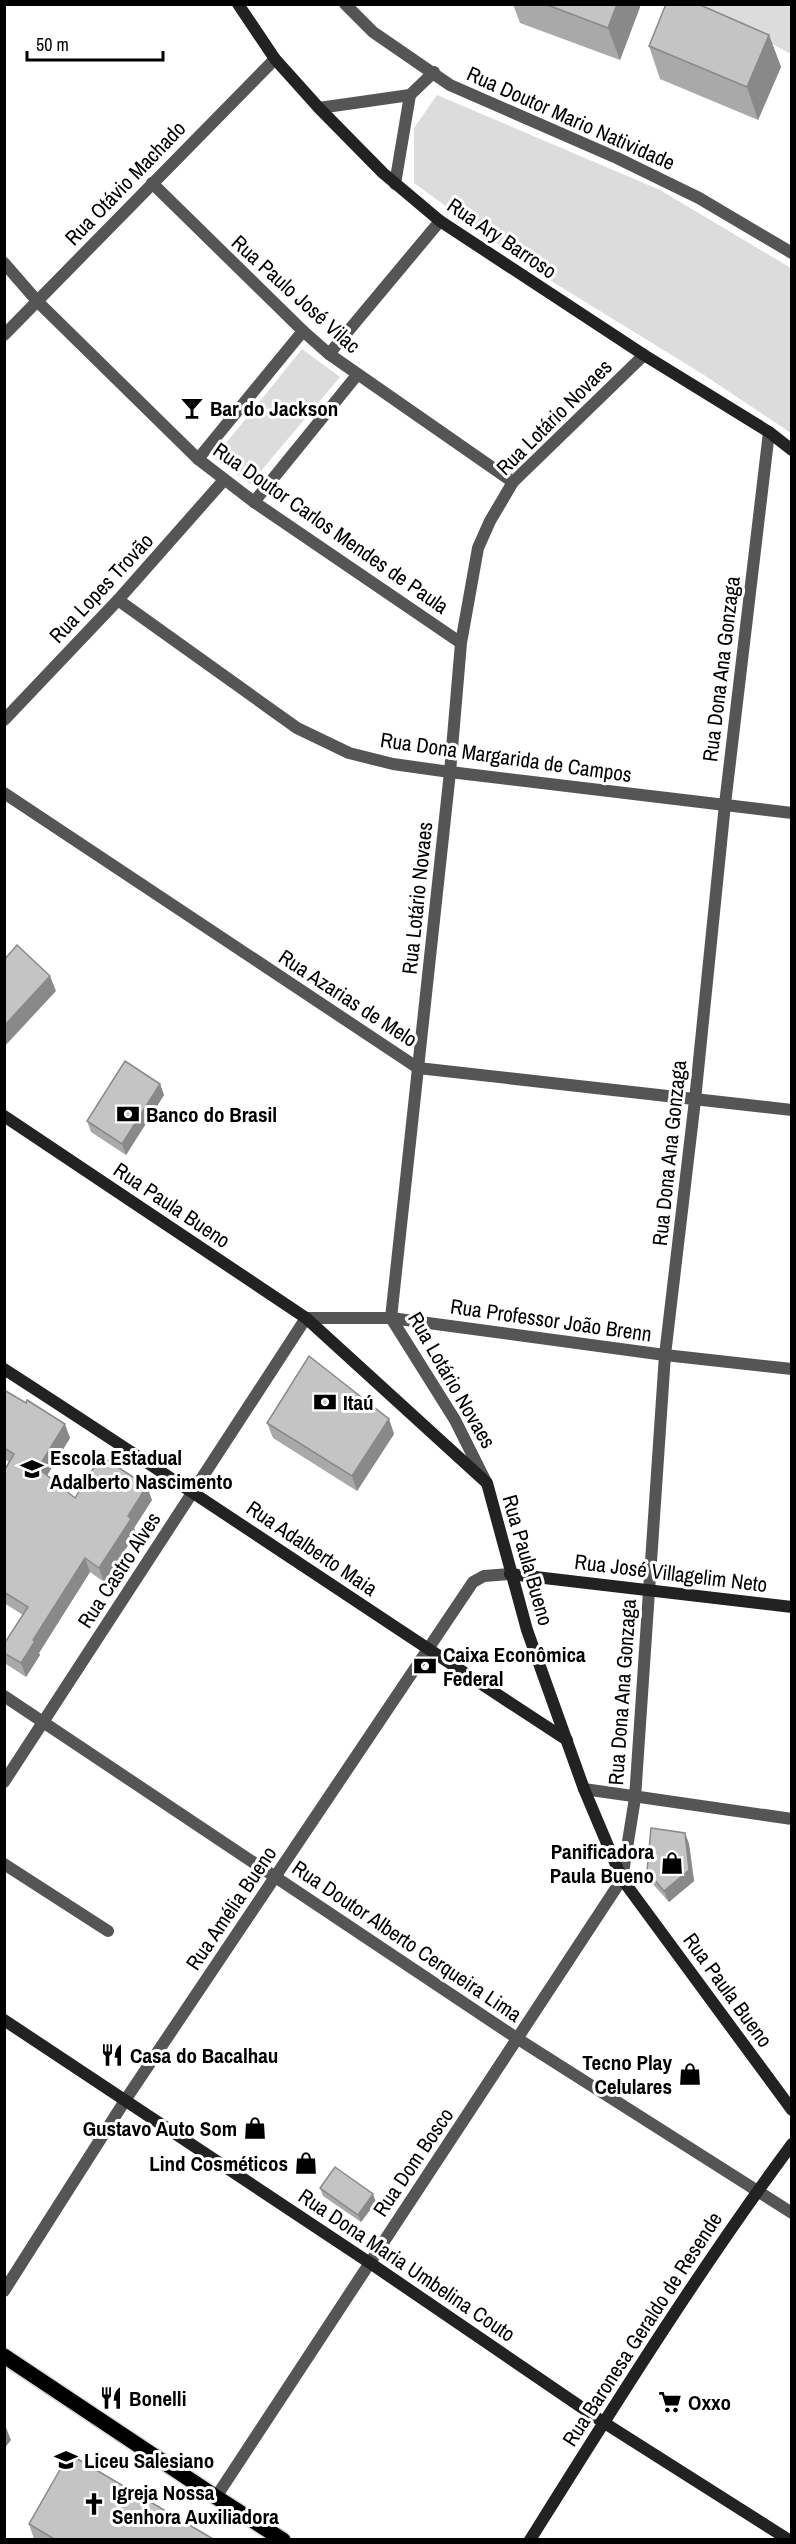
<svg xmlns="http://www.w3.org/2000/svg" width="796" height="2544" font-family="'Archivo Narrow',sans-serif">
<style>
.green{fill:#dcdcdc}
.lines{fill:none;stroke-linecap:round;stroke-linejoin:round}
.primary-casing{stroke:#dbdbdb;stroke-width:18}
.street{stroke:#555;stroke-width:12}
.secondary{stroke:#222;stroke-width:12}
.primary{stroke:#000;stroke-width:15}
.wall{fill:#a9a9a9}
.shaded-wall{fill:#898989}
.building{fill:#c4c4c4;stroke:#898989;stroke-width:1.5}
.labels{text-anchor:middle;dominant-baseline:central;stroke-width:6;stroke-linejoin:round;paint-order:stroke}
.street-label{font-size:21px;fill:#000;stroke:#fff}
.poi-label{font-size:21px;font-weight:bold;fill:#000;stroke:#fff;text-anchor:start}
</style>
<rect width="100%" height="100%" fill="#fff"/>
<g class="green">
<path d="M699,5H791V54Z"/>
<path d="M437,95L660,190L791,268V433L704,375L535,271L414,183V128Z"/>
<path d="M302,349L340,377L250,484L214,458Z"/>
</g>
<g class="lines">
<g class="primary-casing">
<path id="primary" d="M4,2356L216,2497L283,2540"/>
</g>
<g class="street">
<path d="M345,4L373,32L450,85L617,158L699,198L792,253"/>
<path d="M410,95L434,72"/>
<path d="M319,108L410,95L395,184"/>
<path d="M152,183L303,331L329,354L513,482"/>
<path d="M4,263L38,302L198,459L254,502L461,643"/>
<path d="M4,335L275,59"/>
<path d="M329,354L440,221"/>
<path d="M198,459L303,331"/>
<path d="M254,502L357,375"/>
<path d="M118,600L297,728L349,753L393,764L450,772L792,813"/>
<path d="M4,720L118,600L224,480"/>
<path d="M4,793L418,1068L792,1110"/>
<path d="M486,1482L455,1420L391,1318L450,772L461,643L478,548L490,521L513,482L644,355"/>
<path d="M4,1696L518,2039L792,2213"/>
<path d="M4,1782L306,1318H391L665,1355L792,1369"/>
<path d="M584,1789L792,1819"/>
<path d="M4,1864L108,1931"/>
<path d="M4,2291L126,2099L473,1582L484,1576L510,1574"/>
<path d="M216,2497L622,1879L635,1798L665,1355L695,1100L725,804L769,432"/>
</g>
<g class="secondary">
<path d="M238,4L275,59L319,108L383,173L440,221L644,355L769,432L792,450"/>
<path d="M4,1116L306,1318L487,1483L527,1630L584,1789L622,1879L792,2110"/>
<path d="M4,1369C193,1491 378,1617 567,1740"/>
<path d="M510,1574L792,1607"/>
<path d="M4,2020L370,2263L603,2422L789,2540"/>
<path d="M530,2540C614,2406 698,2271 792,2144"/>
</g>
<use href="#primary" class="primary"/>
</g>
<g class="wall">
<path d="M513,4H639L640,7L620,60L520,23Z"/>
<path d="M769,35L781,67L758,120L660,79L649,46Z"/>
<path d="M160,1084L164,1095L126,1155L91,1132L87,1121Z"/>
<path d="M4,1390L70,1438L47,1475L75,1498L152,1500L134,1528L136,1533L104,1582L90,1572L39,1653L40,1655L26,1677L6,1664L4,1661V1644L23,1615L4,1603V1471L9,1462L4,1459Z"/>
<path d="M389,1419L394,1434L357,1491L273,1438L267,1423Z"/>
<path d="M685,1833L689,1844L694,1881L669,1902L651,1882L647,1871Z"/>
<path d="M320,2188L376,2202L361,2222L323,2196Z"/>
<path d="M29,2524L215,2540H36L34,2539Z"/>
</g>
<g class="shaded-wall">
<path d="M617,4H639L640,7L620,60L608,28Z"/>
<path d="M769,35L781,67L758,120L747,87Z"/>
<path d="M50,976L56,991L4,1047V1026Z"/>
<path d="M160,1084L164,1095L126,1155L122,1144Z"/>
<path d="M389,1419L394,1434L357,1491L352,1476Z"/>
<path d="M65,1424L70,1438L43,1482L38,1468Z"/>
<path d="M147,1486L152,1500L134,1528L136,1533L104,1582L99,1568L128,1516Z"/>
<path d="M85,1558L90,1572L39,1653L40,1655L26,1677L21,1663L33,1640Z"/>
<path d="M685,1833L689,1844L694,1881L669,1902L664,1891Z"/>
<path d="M373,2194L376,2202L361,2222L358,2215Z"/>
<path d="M5,2425L11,2440L4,2449V2426Z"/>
</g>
<g class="building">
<path d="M545,4H617L608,28Z"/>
<path d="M666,4H698L769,35L747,87L649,46Z"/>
<path d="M17,945L50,976L4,1026V960Z"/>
<path d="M125,1061L160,1084L122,1144L87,1121Z"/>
<path d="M309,1356L389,1419L352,1476L267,1423Z"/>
<path d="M4,1390L26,1403L27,1400L65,1424L38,1468L75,1498L101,1456L147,1486L128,1516L131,1519L99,1568L85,1558L33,1640L35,1641L21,1663L4,1653V1644L28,1607L4,1592V1471L14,1454L4,1448Z"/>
<path d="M651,1828L685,1833L689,1870L664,1891L647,1871Z"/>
<path d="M335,2167L373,2194L358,2215L320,2188Z"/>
<path d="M69,2454L215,2540H56L29,2524Z"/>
</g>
<defs>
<g id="bar-bare" transform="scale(1.8)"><path d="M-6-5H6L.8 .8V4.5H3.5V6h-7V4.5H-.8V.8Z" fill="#000" stroke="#fff" stroke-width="2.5" paint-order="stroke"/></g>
<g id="bank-bare" transform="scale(1.8)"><path d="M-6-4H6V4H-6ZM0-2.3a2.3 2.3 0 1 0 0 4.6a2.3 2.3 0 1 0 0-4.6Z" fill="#000" stroke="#fff" stroke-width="2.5" paint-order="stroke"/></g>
<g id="school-bare" transform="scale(1.8)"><path d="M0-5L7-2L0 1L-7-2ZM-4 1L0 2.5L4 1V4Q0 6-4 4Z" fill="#000" stroke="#fff" stroke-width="2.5" paint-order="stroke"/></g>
<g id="shop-bare" transform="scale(1.8)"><path d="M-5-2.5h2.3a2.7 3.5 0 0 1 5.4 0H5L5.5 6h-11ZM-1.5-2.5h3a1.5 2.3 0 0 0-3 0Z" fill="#000" stroke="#fff" stroke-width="2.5" paint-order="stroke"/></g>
<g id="restaurant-bare" transform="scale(1.8)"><path d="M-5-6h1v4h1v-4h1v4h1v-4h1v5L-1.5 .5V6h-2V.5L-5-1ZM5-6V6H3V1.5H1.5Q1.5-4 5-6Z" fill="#000" stroke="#fff" stroke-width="2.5" paint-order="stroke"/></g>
<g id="supermarket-bare" transform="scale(1.8)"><path d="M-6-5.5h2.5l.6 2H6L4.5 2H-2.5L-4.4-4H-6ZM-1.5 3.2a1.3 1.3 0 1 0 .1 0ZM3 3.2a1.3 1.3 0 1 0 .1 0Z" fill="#000" stroke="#fff" stroke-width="2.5" paint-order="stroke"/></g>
<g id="church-bare" transform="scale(1.8)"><path d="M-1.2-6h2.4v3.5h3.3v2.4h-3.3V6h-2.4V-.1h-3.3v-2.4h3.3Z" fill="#000" stroke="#fff" stroke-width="2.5" paint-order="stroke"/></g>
</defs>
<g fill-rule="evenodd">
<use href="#bar-bare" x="192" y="408"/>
<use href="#bank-bare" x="128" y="1114"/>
<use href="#bank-bare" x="325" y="1402"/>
<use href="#school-bare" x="32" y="1469"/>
<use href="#bank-bare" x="425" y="1666"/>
<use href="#shop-bare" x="672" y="1863"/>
<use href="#restaurant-bare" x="112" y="2055"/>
<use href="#shop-bare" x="690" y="2074"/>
<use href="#shop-bare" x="255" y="2128"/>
<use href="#shop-bare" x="306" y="2163"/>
<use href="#restaurant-bare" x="111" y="2398"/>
<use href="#supermarket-bare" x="670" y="2402"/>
<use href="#school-bare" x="66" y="2460"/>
<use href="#church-bare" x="94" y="2504"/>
</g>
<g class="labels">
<g class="street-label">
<text transform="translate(571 118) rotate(24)">Rua Doutor Mario Natividade</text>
<text transform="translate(125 183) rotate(-46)">Rua Otávio Machado</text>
<text transform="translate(502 238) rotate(34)">Rua Ary Barroso</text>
<text transform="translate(296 294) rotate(42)">Rua Paulo José Vilac</text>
<text transform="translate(554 417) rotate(-45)">Rua Lotário Novaes</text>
<text transform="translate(331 528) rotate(35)">Rua Doutor Carlos Mendes de Paula</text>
<text transform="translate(101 588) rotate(-47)">Rua Lopes Trovão</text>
<text transform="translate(721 669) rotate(-83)">Rua Dona Ana Gonzaga</text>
<text transform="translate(506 757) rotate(8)">Rua Dona Margarida de Campos</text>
<text transform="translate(417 898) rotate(-84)">Rua Lotário Novaes</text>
<text transform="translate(348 998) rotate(33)">Rua Azarias de Melo</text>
<text transform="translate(669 1153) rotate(-84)">Rua Dona Ana Gonzaga</text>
<text transform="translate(172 1205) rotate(34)">Rua Paula Bueno</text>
<text transform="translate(551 1320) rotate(8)">Rua Professor João Brenn</text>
<text transform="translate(452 1380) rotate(60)">Rua Lotário Novaes</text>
<text transform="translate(312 1548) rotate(34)">Rua Adalberto Maia</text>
<text transform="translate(528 1560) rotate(74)">Rua Paula Bueno</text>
<text transform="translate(119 1570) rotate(-57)">Rua Castro Alves</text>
<text transform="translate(671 1573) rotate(7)">Rua José Villagelim Neto</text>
<text transform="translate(622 1692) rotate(-86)">Rua Dona Ana Gonzaga</text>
<text transform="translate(231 1908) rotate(-56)">Rua Amélia Bueno</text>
<text transform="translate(407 1941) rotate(34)">Rua Doutor Alberto Cerqueira Lima</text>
<text transform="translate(728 1990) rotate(54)">Rua Paula Bueno</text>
<text transform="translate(413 2162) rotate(-56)">Rua Dom Bosco</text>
<text transform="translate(407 2265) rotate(34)">Rua Dona Maria Umbelina Couto</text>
<text transform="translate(642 2329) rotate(-57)">Rua Baronesa Geraldo de Resende</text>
</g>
<g class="poi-label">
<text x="210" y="408">Bar do Jackson</text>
<text x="146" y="1114">Banco do Brasil</text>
<text x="343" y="1402">Itaú</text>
<text x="50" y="1457">Escola Estadual<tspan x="50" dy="24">Adalberto Nascimento</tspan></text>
<text x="443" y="1654">Caixa Econômica<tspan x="443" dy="24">Federal</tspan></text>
<text x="654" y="1851" text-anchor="end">Panificadora<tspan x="654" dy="24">Paula Bueno</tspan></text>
<text x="130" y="2055">Casa do Bacalhau</text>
<text x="672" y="2062" text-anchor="end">Tecno Play<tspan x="672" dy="24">Celulares</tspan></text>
<text x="237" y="2128" text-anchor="end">Gustavo Auto Som</text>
<text x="288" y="2163" text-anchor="end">Lind Cosméticos</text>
<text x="129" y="2398">Bonelli</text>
<text x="688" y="2402">Oxxo</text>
<text x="84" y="2460">Liceu Salesiano</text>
<text x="112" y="2492">Igreja Nossa<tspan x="112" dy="24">Senhora Auxiliadora</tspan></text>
</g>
</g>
<rect width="796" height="2544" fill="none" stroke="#000000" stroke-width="12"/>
<path d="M27 51v9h136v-9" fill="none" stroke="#000000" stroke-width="3"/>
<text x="36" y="51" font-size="18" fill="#000000" stroke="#ffffff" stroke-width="4.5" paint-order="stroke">50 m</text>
</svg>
